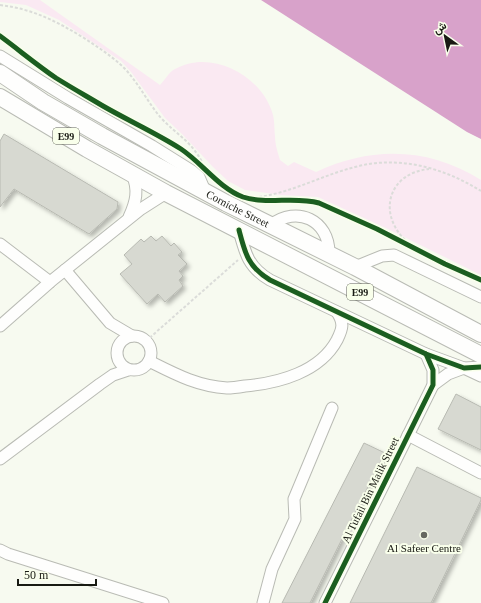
<svg xmlns="http://www.w3.org/2000/svg" width="481" height="603" font-family="'Times New Roman',Vazirmatn,serif">
<style>
.green{fill:#fae9f2}
.water{fill:#d8a2ca}
.building{fill:#d7d9d1;stroke:#b8bab2;filter:url(#shadow)}
.lines{fill:none;stroke-linecap:round;stroke-linejoin:round}
.minor-casing{stroke:#b9bbb4;stroke-width:13}
.highway-casing{stroke:#b9bbb4;stroke-width:18}
.path{stroke:#dbdcd9;stroke-width:2;stroke-dasharray:3 2;stroke-linecap:butt}
.minor{stroke:#fefefd;stroke-width:11}
.highway{stroke:#fefefd;stroke-width:16}
.cycleway-casing{stroke:#f9ffeb;stroke-width:8}
.cycleway{stroke:#1b5e20;stroke-width:5}
.poi-dot{fill:#666860;stroke:#f9ffeb;stroke-width:1.5}
.labels{text-anchor:middle;dominant-baseline:central;stroke-width:4;stroke-linejoin:round;paint-order:stroke}
.shield{fill:#f9ffeb;stroke:#5c5f54;stroke-width:1}
.shield-label{font-size:10px;font-weight:bold;fill:#181a13}
.street-label{font-size:11px;fill:#181a13;stroke:#f9ffeb}
.poi-label{font-size:11px;fill:#181a13;stroke:#f9ffeb}
</style>
<defs>
<filter id="shadow"><feDropShadow dx="3" dy="3" stdDeviation="2" flood-color="#0004"/></filter>
</defs>
<rect width="100%" height="100%" fill="#f7faf0"/>
<path class="green" d="M0,0H40L160,85C165,80 169,72 175,69C210,49 258,74 271,109C275,118 274,127 275,136C275,145 278,153 280,160L288,166L294,162L316,172C371,146 429,147 481,180V275L388,229L318,197L281,195L245,190L228,181L213,167L183,135L165,118L131,72L121,61L59,20L26,5L0,2Z"/>
<path class="water" d="M261,0H481V139L467,132Z"/>
<g class="building">
<path d="M4,134L118,202L117,209L89,234L14,189L0,207V141Z"/>
<path d="M151,236L156,241L162,236L171,246L174,243L182,252L178,255L187,264L179,271L183,276L179,280L183,286L165,302L158,294L147,304L120,274L132,264L124,255L141,239L144,242Z"/>
<path d="M456,394L481,407V450L438,429Z"/>
<path d="M364,443L385,453L310,603H282Z"/>
<path d="M417,467L481,498V500L431,603H350Z"/>
</g>
<g class="lines">
<g class="minor-casing">
<g id="minor">
<path d="M0,56L68,98L152,146L192,171L199,177L205,191"/>
<path d="M129,217C136,202 139,190 132,174"/>
<path d="M271,225C297,205 329,220 329,253"/>
<path d="M239,230C245,253 248,267 270,280L426,354L464,368L481,367"/>
<path d="M0,244L50,282"/>
<path d="M355,267L382,256L394,255L481,297"/>
<path d="M65,270L110,323L132,336"/>
<path d="M0,326L50,282L141,209L166,193"/>
<circle cx="134" cy="353" r="17"/>
<path d="M149,361C175,374 197,386 227,388C233,388 239,387 245,386C279,383 320,372 337,340C343,328 344,323 337,312"/>
<path d="M433,385L448,374L464,368L481,376"/>
<path d="M408,435L481,473"/>
<path d="M0,459L100,384L113,375L128,370"/>
<path d="M0,550L8,554L163,603"/>
<path d="M263,603L272,569L295,519L294,499L332,408"/>
<path d="M325,603L433,385V370L426,354"/>
</g>
</g>
<g class="highway-casing">
<g id="highway">
<path id="s1" d="M0,73L43,102L102,136L226,203L355,267L481,334"/>
<path d="M0,97L87,149L166,193L481,355"/>
</g>
</g>
<g class="path">
<path d="M0,5C33,9 56,21 84,38C99,48 115,58 127,71C140,86 149,104 161,118C176,134 192,142 202,162"/>
<path d="M259,197C293,192 323,175 355,167C399,155 444,168 481,191"/>
<path d="M405,240C377,212 389,173 429,169"/>
<path d="M146,341L238,260"/>
</g>
<use href="#minor" class="minor"/>
<use href="#highway" class="highway"/>
<g class="cycleway-casing">
<g id="cycleway">
<path d="M0,36C19,50 37,65 56,78C72,88 88,97 103,106C129,121 156,133 181,149C202,163 219,188 243,197C267,205 294,196 319,203L377,229L445,264L481,280"/>
<path d="M239,230C245,253 248,267 270,280L426,354L464,368L481,367"/>
<path d="M325,603L433,385V370L426,354"/>
</g>
</g>
<use href="#cycleway" class="cycleway"/>
</g>
<circle class="poi-dot" cx="424" cy="535" r="4"/>
<g class="labels">
<g class="shield">
<rect x="53" y="128" width="26" height="16" rx="3"/>
<rect x="347" y="284" width="26" height="16" rx="3"/>
</g>
<g class="shield-label">
<text x="66" y="136">E99</text>
<text x="360" y="292">E99</text>
</g>
<g class="street-label">
<text stroke="none"><textPath href="#s1" startOffset="274">Corniche Street</textPath></text>
<text transform="translate(370 490) rotate(-64)">Al Tufail Bin Malik Street</text>
</g>
<g class="poi-label">
<text x="424" y="548">Al Safeer Centre</text>
</g>
</g>
<g transform="translate(445 36) rotate(327)" stroke="#f9ffeb" stroke-width="3" paint-order="stroke">
<path d="M0-3L7 15L0 10L-7 15Z" fill="#181a13"/>
<text y="-6" font-size="11" font-weight="bold" text-anchor="middle" fill="#181a13">ش</text>
</g>
<path d="M18 579v6h78v-6" fill="none" stroke="#181a13" stroke-width="2"/>
<text x="24" y="579" font-size="12" fill="#181a13" stroke="#f9ffeb" stroke-width="3" paint-order="stroke">50 m</text>
</svg>
